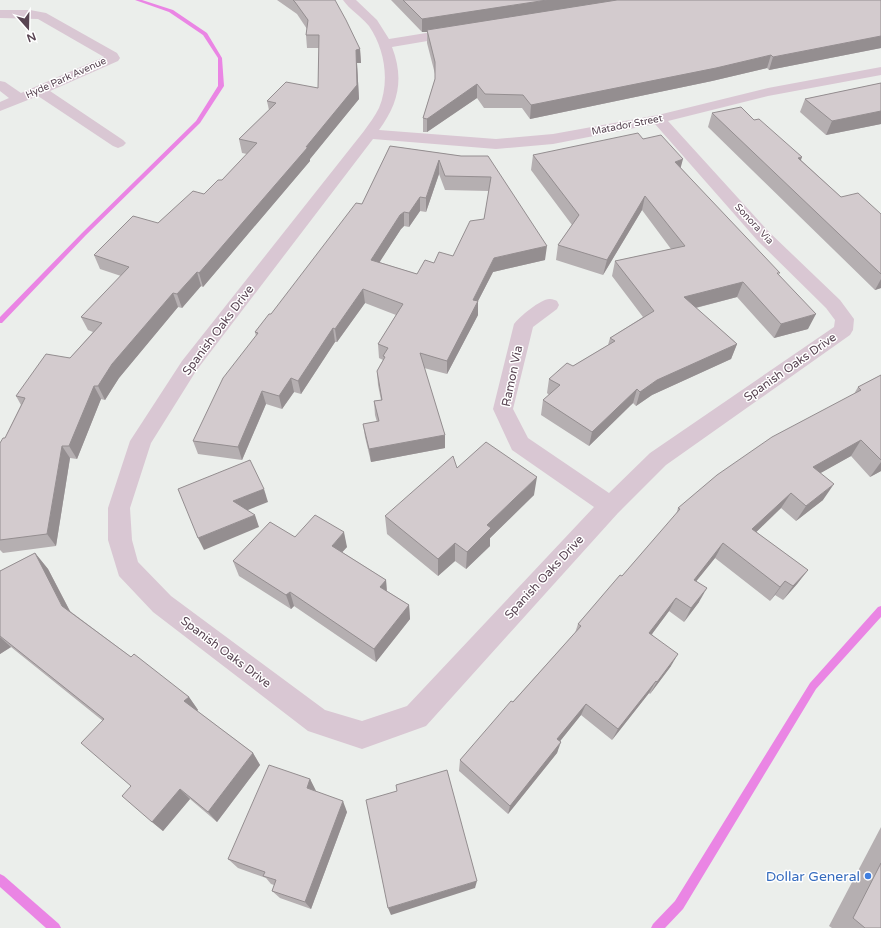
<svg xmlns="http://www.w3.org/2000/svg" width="881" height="928" font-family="'Varela Round',sans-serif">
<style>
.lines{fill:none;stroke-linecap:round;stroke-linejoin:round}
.stream{fill:#ea85e4;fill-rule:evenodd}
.street{fill:#d9c7d3;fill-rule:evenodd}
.wall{fill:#b5afb1;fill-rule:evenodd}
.shaded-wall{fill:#948e90}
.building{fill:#d3cbce;stroke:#948e90;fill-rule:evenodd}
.shop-dot{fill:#3f7fe0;stroke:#fff;stroke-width:1.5}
.labels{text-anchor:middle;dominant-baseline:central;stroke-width:3;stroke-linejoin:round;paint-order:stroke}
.far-street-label{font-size:10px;fill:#584452;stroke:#fff}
.street-label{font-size:12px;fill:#584452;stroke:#fff}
.near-shop-label{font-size:14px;fill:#366cbe;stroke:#fff;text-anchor:end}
</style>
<rect width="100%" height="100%" fill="#ebeeeb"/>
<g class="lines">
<g class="stream">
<path d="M135,0H142L173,10L207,33L222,58L224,86L200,123L86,235L2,323H0V317L82,233L196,121L218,86V58L203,35L169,12Z"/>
<path d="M881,606V617L816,689L683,909L665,928H651L653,924L675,901L810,683L878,607Z"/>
<path d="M0,874L4,876L59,924L61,928H46L0,887Z"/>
</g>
<g class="street">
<path d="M343,0H356L377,20L389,39L457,28L462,29L463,32L462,35L457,36L392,47C404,78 399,103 379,130L496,139L553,134L658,115L768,88L881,67V75L768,96L668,121L769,232L840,300L854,319L853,330L850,335L666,465L618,513L426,726L362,749L308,731L153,612L119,576L108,540V508L130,441L182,361L364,131C369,124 375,116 379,108C390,82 385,49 369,26C361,16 350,10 343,0ZM655,124L757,240L826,308L835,320L834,327L650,453L609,493L528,438L513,409L533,327L557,309L559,305L557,301C555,300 553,299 550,299C542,298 519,317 514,324L493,409L512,450L594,507L407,706L362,721L325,710L171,596L138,562L132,540L130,508L151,443L196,371L373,139L496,149L553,144Z"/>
<path d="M0,10H30L46,13L117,53L120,58L118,61L50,91L123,140L126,143L123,146L118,148L113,146L38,96L0,111V102L9,98L0,91V81L5,82L21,93L104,57L38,19L0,18Z"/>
</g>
</g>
<g class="wall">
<path d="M277,0H334L360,49L361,63H357L359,99L310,159V161L203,287L201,286L182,308L178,307L119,378L105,400L101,399L77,459L70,458L56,546L3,553L0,550V443L5,438L21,405L16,396L70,358L93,332L88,330L81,317L121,276L100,269L94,255L158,223L204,194L222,180L247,154L242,153L239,139L269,110L267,101L318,88L319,48H307L306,35L307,29L297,14Z"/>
<path d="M391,0H881V48L769,70L767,68L712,81L530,119L522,108H484L477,98L427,132H423V118L435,79V74L427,43V32H422Z"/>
<path d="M881,83V124L826,135L800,112L805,99Z"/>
<path d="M712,113L801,160L841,197L881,214V288L875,290L708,127Z"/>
<path d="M643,139L681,168L779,275L808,329L774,338L737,297L696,308L737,344L731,359L652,395L636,406L633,403L589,446L541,415L543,400L549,395L547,393L549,379L573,366L608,345L610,338L643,317L612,276L615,261L671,249L642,210L603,275L556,260L558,245L572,225L531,170L533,155Z"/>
<path d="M390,146L461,156H488L545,260L493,272L478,301V315L447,374L424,368L445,435V448L371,462L365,437L363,424L377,422L375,415L374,401L381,400L378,385L377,371L383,360L379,358L378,344L396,315L365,303L337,342H335L301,394L294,392L282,409L266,404L242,460L198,454L193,441L256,336L255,332L271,314L362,204ZM439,174L445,190L489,191L484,219L453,256L417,274L379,262L401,229L404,226L409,227L420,211L426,212Z"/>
<path d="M881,375V471L870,477L851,456L820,473L823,500L796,521L781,508L756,532L808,570L797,584L783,600L775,595L770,601L715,558L696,581L699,602L684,622L669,611L652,634L671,666L650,694L649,693L612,740L581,715L560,741L557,753L508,814L459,771L460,760L575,633L578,624L622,576L676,515L678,508L854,394L858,387Z"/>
<path d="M457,468L534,495L490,538V546L466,569L455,561L438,576L387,534L385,516Z"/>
<path d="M295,537L347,547L342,552L386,580L387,591L409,605L410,619L376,662L294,606L291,609L239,576L233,561Z"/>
<path d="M35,553L48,569L70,611L131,657L189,697L198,710L197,711L253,753L260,765L217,822L190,799L163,831L152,822L131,786L103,721L11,647L0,654V571Z"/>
<path d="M310,779L316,791L347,812L311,909L280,898L272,891L274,885L271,884L266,878L238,868L228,859Z"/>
<path d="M881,827V928H832L829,926Z"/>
</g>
<g class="shaded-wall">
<path d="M547,0H627L427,30V32H422V19Z"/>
<path d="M881,36V48L769,70L773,57Z"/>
<path d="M360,49L361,63H357L359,99L310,159V161L203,287L199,273L306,147L356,50Z"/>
<path d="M771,55L767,68L712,81L530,119L531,105Z"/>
<path d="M477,84V98L427,132V119Z"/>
<path d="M881,111V124L826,135L832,121Z"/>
<path d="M802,157L797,171L798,158Z"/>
<path d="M683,159L679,174L675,162Z"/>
<path d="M439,160V174L426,212V198Z"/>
<path d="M645,196L642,210L603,275L607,260Z"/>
<path d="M420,197V211L409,227V213Z"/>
<path d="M404,212V226L401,229L372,274L371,260L400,215Z"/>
<path d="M547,246L545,260L493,272L478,301V315L447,374V361L473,300L494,258Z"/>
<path d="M197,272L201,286L182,308L177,294Z"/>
<path d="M881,279V288L875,290Z"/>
<path d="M743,282L737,297L679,312L684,297Z"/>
<path d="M363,289L365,303L337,342L335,329Z"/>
<path d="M173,293L178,307L119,378L105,400L98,386L112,364Z"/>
<path d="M816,314L808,329L774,338L781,324Z"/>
<path d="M333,328L335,342L301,394L298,381Z"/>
<path d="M737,344L731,359L652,395L636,406L640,392L657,380Z"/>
<path d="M291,378L294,392L282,409L279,396Z"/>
<path d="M94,386L101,399L77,459L69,446Z"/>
<path d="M637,389L633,403L589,446L592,432Z"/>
<path d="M262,391L266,404L242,460L238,447Z"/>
<path d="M445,435V448L371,462L369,449Z"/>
<path d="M861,440L851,456L803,483L813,467Z"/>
<path d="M62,446L70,458L56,546L47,534Z"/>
<path d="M881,462V471L870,477Z"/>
<path d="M537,477L534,495L490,538V546L466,569L467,552L487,525Z"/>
<path d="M834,484L823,500L796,521L806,506Z"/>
<path d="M264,489L268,502L238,514L233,501Z"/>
<path d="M791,493L781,508L744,544L752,529Z"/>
<path d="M255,515L259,527L204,550L198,538Z"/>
<path d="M344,532L347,547L335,560L332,546Z"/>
<path d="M455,543V561L438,576V559Z"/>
<path d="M723,543L715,558L686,594L694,580Z"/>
<path d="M35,553L48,569L75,621L62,606Z"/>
<path d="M808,570L797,584L783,600L793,586Z"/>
<path d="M386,580L387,595L380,587Z"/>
<path d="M785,581L775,595L770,601L780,587Z"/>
<path d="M707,588L699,602L684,622L691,608Z"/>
<path d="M290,592L294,606L291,609L286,595Z"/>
<path d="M676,598L669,611L643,646L649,633Z"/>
<path d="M409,605L410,619L376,662L374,649Z"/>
<path d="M0,637L11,647L0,654Z"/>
<path d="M678,654L671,666L650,694L657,682Z"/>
<path d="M656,681L649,693L612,740L618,729Z"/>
<path d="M189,697L198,710L194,714L184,701Z"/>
<path d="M586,704L581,715L553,750L557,739Z"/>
<path d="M561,742L557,753L508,814L510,806Z"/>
<path d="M253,753L260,765L217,822L208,812Z"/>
<path d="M310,779L316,791L307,788Z"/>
<path d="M180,789L190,799L163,831L152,822Z"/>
<path d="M343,801L347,812L311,909L305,902Z"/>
<path d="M477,881L475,888L391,915L388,908Z"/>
</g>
<g class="building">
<path d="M293,0H335L346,20L360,49L356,50L357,85L306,147H308L199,273L197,272L177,294L173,293L112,364L98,386H94L69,446H62L47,534L0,540V443L3,438H5L25,398L16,396L46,354L70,358L102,323L81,317L129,267L94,255L133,216L158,223L193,191L204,194L218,180H222L257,143L239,139L276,103L267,101L286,82L318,88L319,35H306L308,20L295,2Z"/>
<path d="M403,0H547L422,19Z"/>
<path d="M617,0H881V36L773,57L771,55L716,68L531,105L523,95L485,94L477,84L427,119L423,118L435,79V62L427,30Z"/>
<path d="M881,83V111L832,121L805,99Z"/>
<path d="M741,107L754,120L759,119L802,157L798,158L841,197L858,193L881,214V274L712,113Z"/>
<path d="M638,133L643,139L661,135L683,159L675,162L780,273H777L816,314L781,324L743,282L684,297L737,344L657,380L640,392L637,389L592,432L543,400L560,385L549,379L567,363L573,366L615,341L610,338L654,311L615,261L685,246L645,196L607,260L558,245L579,215L533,155Z"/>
<path d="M390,146L461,156H488L547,246L494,258L473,300L478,301L447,361L420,353L445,435L369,449L363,424L379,421L374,401L382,400L377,371L385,357L383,356L388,348L378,344L403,304L363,289L335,329L333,328L298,381L291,378L279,396L262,391L238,447L193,441L223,378L258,333L255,332L269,314H271L356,203L362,204ZM439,160L445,176L491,177L484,219L470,221L453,256L439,252L434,263L425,260L417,274L371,260L400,215L404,212L409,213L420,197L426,198Z"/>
<path d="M881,375V460L861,440L813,467L834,484L806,506L791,493L752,529L808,570L793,586L785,581L780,587L723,543L694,580L707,588L691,608L676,598L649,633L678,654L657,682L656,681L618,729L586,704L557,739L561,742L510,806L460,760L511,701L513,702L581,626L578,624L620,575L622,576L680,509L678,508L717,475L772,437L861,390L858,387Z"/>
<path d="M486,442L537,477L487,525L491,528L467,552L455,543L438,559L385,516L453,456L457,468Z"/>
<path d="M250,460L264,489L233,501L255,515L198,538L178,489Z"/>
<path d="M315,515L344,532L332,546L386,580L380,587L409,605L374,649L290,592L286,595L233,561L270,522L295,537Z"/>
<path d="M35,553L62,606L131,657L134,654L189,697L184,701L253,753L208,812L180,789L152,822L122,796L131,786L81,743L104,719L0,636V571Z"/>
<path d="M269,765L310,779L307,788L343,801L305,902L272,891L276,880L263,876L265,872L228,859Z"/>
<path d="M447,770L477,881L388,908L366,800L397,791L396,785Z"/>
<path d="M881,863V928H865L853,918Z"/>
</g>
<circle class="shop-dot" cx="868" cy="876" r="4"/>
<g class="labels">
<g class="far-street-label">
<text transform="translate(66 78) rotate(-24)">Hyde Park Avenue</text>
<text transform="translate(627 125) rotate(-11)">Matador Street</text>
<text transform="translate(754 224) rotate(47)">Sonora Via</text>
</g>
<g class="street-label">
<text transform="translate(218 330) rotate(-53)">Spanish Oaks Drive</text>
<text transform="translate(790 367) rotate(-35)">Spanish Oaks Drive</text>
<text transform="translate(512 376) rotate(-78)">Ramon Via</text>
<text transform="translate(544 577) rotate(-47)">Spanish Oaks Drive</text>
<text transform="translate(226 652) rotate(37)">Spanish Oaks Drive</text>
</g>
<g class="near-shop-label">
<text x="860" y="876">Dollar General</text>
</g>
</g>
<g transform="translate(28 28) rotate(160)" stroke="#ffffff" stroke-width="3" paint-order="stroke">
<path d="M0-3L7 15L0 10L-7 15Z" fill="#584452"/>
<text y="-6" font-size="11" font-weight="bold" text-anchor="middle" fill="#584452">N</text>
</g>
</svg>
